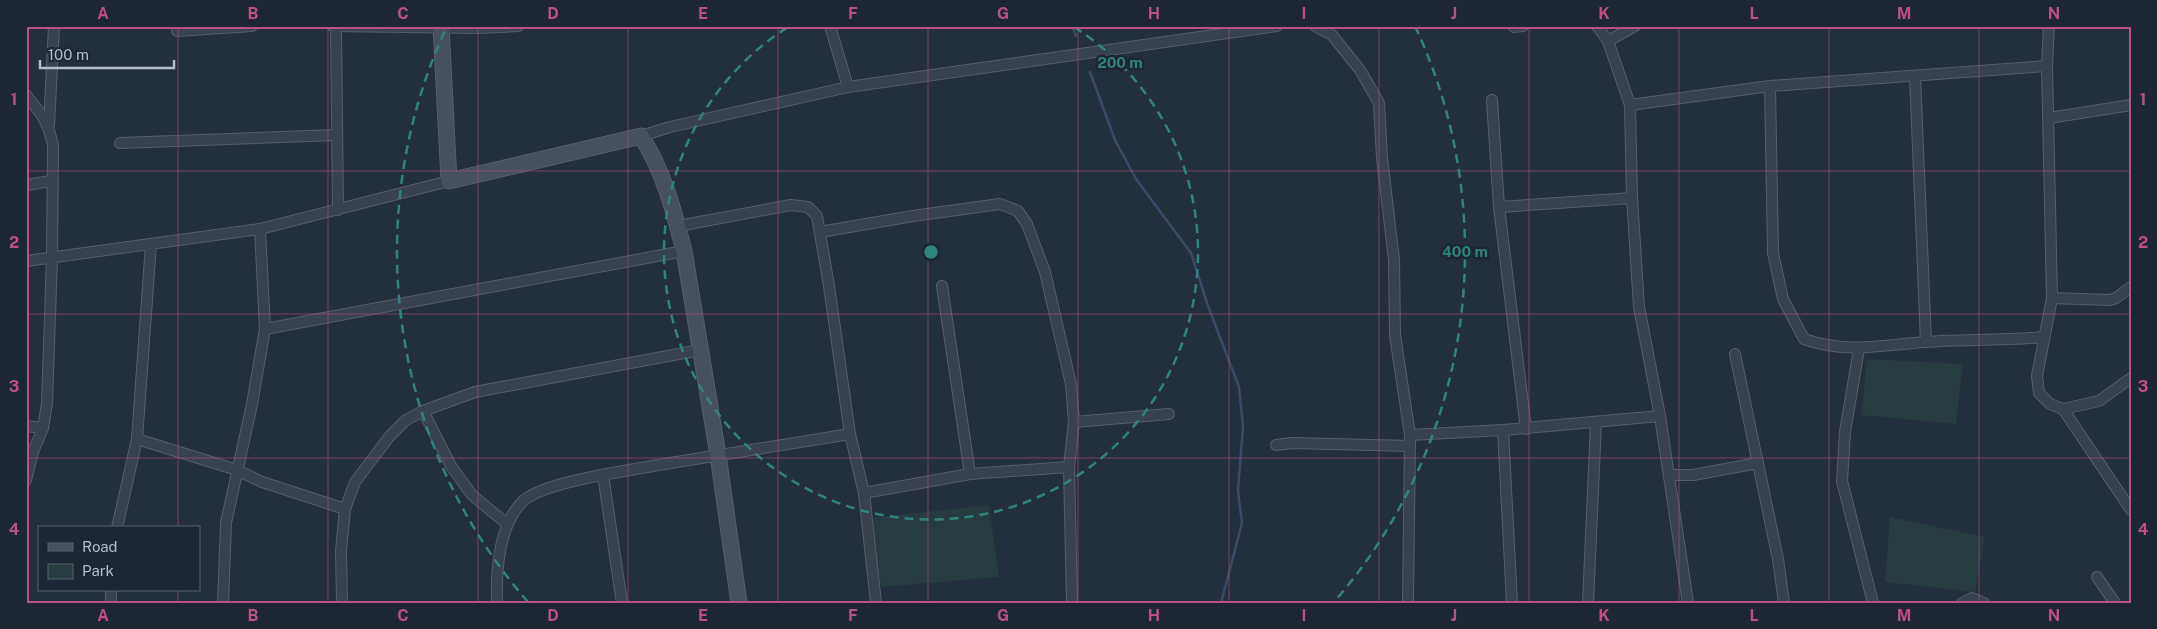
<svg xmlns="http://www.w3.org/2000/svg" width="2157" height="629" font-family="'Public Sans',sans-serif">
<style>
.green{fill:#263c3f}
.lines{fill:none;stroke-linecap:round;stroke-linejoin:round}
.stream{stroke:#394c67;stroke-width:2.5}
.street-casing{stroke:#565f6c;stroke-width:12}
.secondary-casing{stroke:#565f6c;stroke-width:17}
.street{stroke:#38414e;stroke-width:10}
.secondary{stroke:#465061;stroke-width:15}
.grid{fill:none;stroke:#bd5182;stroke-width:1;stroke-opacity:0.55}
.ring{fill:none;stroke:#308480;stroke-width:2.5;stroke-dasharray:9 6}
.centre{fill:#308480;stroke:#1d2633;stroke-width:2.5}
.ring-label{font-size:15px;text-anchor:middle;font-weight:bold;fill:#308480;stroke:#1d2633;stroke-width:5;stroke-linejoin:round;paint-order:stroke}
.neatline{fill:none;stroke:#bd5182;stroke-width:2}
.grid-label{font-size:16px;text-anchor:middle;font-weight:bold;fill:#bd5182}
</style>
<rect width="100%" height="100%" fill="#242f3e"/>
<g class="green">
<path d="M1867,359L1963,364L1956,424L1861,415Z"/>
<path d="M989,505L999,577L881,587L872,518Z"/>
<path d="M1890,517L1985,537L1975,592L1885,582Z"/>
</g>
<g class="lines">
<g class="stream">
<path d="M1072,26L1076,36"/>
<path d="M1090,72L1115,140L1136,179L1191,253L1208,306L1239,387L1243,426L1238,491L1242,523L1221,603"/>
</g>
<g class="street-casing">
<g id="street">
<path d="M333,26L479,28L518,26"/>
<path d="M830,26L848,87"/>
<path d="M1315,26L1332,35L1360,70L1379,103L1382,158L1394,260L1395,335L1410,435L1408,603"/>
<path d="M1597,26L1608,41L1630,105L1632,198L1639,307L1660,416L1688,603"/>
<path d="M2049,26L2047,66L2052,298L2037,376L2039,393L2050,404L2063,409L2099,401L2131,378"/>
<path d="M336,27L338,210"/>
<path d="M1514,27L1523,26"/>
<path d="M177,31L252,26"/>
<path d="M1608,41L1635,26"/>
<path d="M1915,76L1926,342"/>
<path d="M1770,86L1773,253L1783,299L1804,339C1846,354 1884,345 1925,342C1964,339 2004,341 2043,337"/>
<path d="M26,95C41,113 48,122 53,145L52,258L47,403L43,428L33,452L26,480"/>
<path d="M1492,100L1499,207L1526,429"/>
<path d="M1630,105L1770,86L2047,66"/>
<path d="M2049,118L2131,105"/>
<path d="M49,125L54,26"/>
<path d="M641,136L670,127L848,87L1277,26"/>
<path d="M120,143L336,135"/>
<path d="M26,185L51,181"/>
<path d="M1499,207L1632,198"/>
<path d="M678,226L791,205L808,207L817,216L829,286L850,434L864,493L876,603"/>
<path d="M820,232L913,216L1000,204L1018,211L1027,224L1045,272L1071,384L1074,422L1069,467L1072,603"/>
<path d="M26,261L260,229L449,181"/>
<path d="M942,286L970,474"/>
<path d="M2052,298L2110,300L2116,298L2131,287"/>
<path d="M265,329L684,251"/>
<path d="M1859,349L1845,432L1842,481L1873,603"/>
<path d="M1735,354L1778,559L1784,603"/>
<path d="M2063,409L2131,510"/>
<path d="M423,411L451,466L472,495L507,524"/>
<path d="M1074,422L1169,414"/>
<path d="M26,426L43,428"/>
<path d="M1503,430L1512,603"/>
<path d="M1410,435L1503,430L1660,416"/>
<path d="M137,439L237,470L262,482L345,509"/>
<path d="M1276,445L1292,443L1410,446"/>
<path d="M603,475L622,603"/>
<path d="M1669,475H1693L1758,463"/>
<path d="M864,493L970,474L1069,467"/>
<path d="M117,528L137,439L151,244"/>
<path d="M2097,577L2115,603"/>
<path d="M111,603V590"/>
<path d="M223,603L226,523L252,404L265,329L260,229"/>
<path d="M342,603L341,551L345,509L355,482L389,437L406,420L423,411L475,392L700,350"/>
<path d="M497,603C496,571 498,527 522,502C542,482 622,472 652,466C718,455 784,445 850,434"/>
<path d="M1588,603L1596,423"/>
<path d="M1962,603L1972,598L1984,603"/>
</g>
</g>
<g class="secondary-casing">
<path id="secondary" d="M441,26L449,181L641,136C663,170 674,211 684,251L718,455L739,603"/>
</g>
<use href="#street" class="street"/>
<use href="#secondary" class="secondary"/>
</g>
<path class="grid" d="M178,26V528M328,26V603M478,26V603M628,26V603M778,26V603M928,26V603M1078,26V603M1229,26V603M1379,26V603M1529,26V603M1679,26V603M1829,26V603M1979,26V603M26,171H2131M26,314H2131M26,458H2131M178,590V603"/>
<g class="ring">
<path d="M1074 27A267 267 0 1 1 788 27"/>
<path d="M528 602A534 534 0 0 1 447 26M1415 26A534 534 0 0 1 1334 602"/>
</g>
<circle cx="931" cy="252" r="8" class="centre"/>
<g class="ring-label">
<text x="1120" y="68">200 m</text>
<text x="1465" y="257">400 m</text>
</g>
<rect width="2157" height="629" fill="none" stroke="#1d2633" stroke-width="55"/>
<rect x="38" y="526" width="162" height="65" fill="#1d2633" stroke="#59626f"/>
<rect x="48" y="543" width="25" height="8" fill="#465061" stroke="#59626f"/>
<text x="82" y="552" font-size="15" fill="#b4bcc9">Road</text>
<rect x="48" y="564" width="25" height="15" fill="#263c3f" stroke="#59626f"/>
<text x="82" y="576" font-size="15" fill="#b4bcc9">Park</text>
<path d="M40 60v8h134v-8" fill="none" stroke="#b4bcc9" stroke-width="2.5"/>
<text x="48" y="60" font-size="15" fill="#b4bcc9" stroke="#1d2633" stroke-width="4" paint-order="stroke">100 m</text>
<rect x="28" y="28" width="2102" height="574" class="neatline"/>
<g class="grid-label">
<text x="103" y="19">A</text>
<text x="253" y="19">B</text>
<text x="403" y="19">C</text>
<text x="553" y="19">D</text>
<text x="703" y="19">E</text>
<text x="853" y="19">F</text>
<text x="1003" y="19">G</text>
<text x="1154" y="19">H</text>
<text x="1304" y="19">I</text>
<text x="1454" y="19">J</text>
<text x="1604" y="19">K</text>
<text x="1754" y="19">L</text>
<text x="1904" y="19">M</text>
<text x="2054" y="19">N</text>
<text x="14" y="105">1</text>
<text x="2143" y="105">1</text>
<text x="14" y="248">2</text>
<text x="2143" y="248">2</text>
<text x="14" y="392">3</text>
<text x="2143" y="392">3</text>
<text x="14" y="535">4</text>
<text x="2143" y="535">4</text>
<text x="103" y="621">A</text>
<text x="253" y="621">B</text>
<text x="403" y="621">C</text>
<text x="553" y="621">D</text>
<text x="703" y="621">E</text>
<text x="853" y="621">F</text>
<text x="1003" y="621">G</text>
<text x="1154" y="621">H</text>
<text x="1304" y="621">I</text>
<text x="1454" y="621">J</text>
<text x="1604" y="621">K</text>
<text x="1754" y="621">L</text>
<text x="1904" y="621">M</text>
<text x="2054" y="621">N</text>
</g>
</svg>
